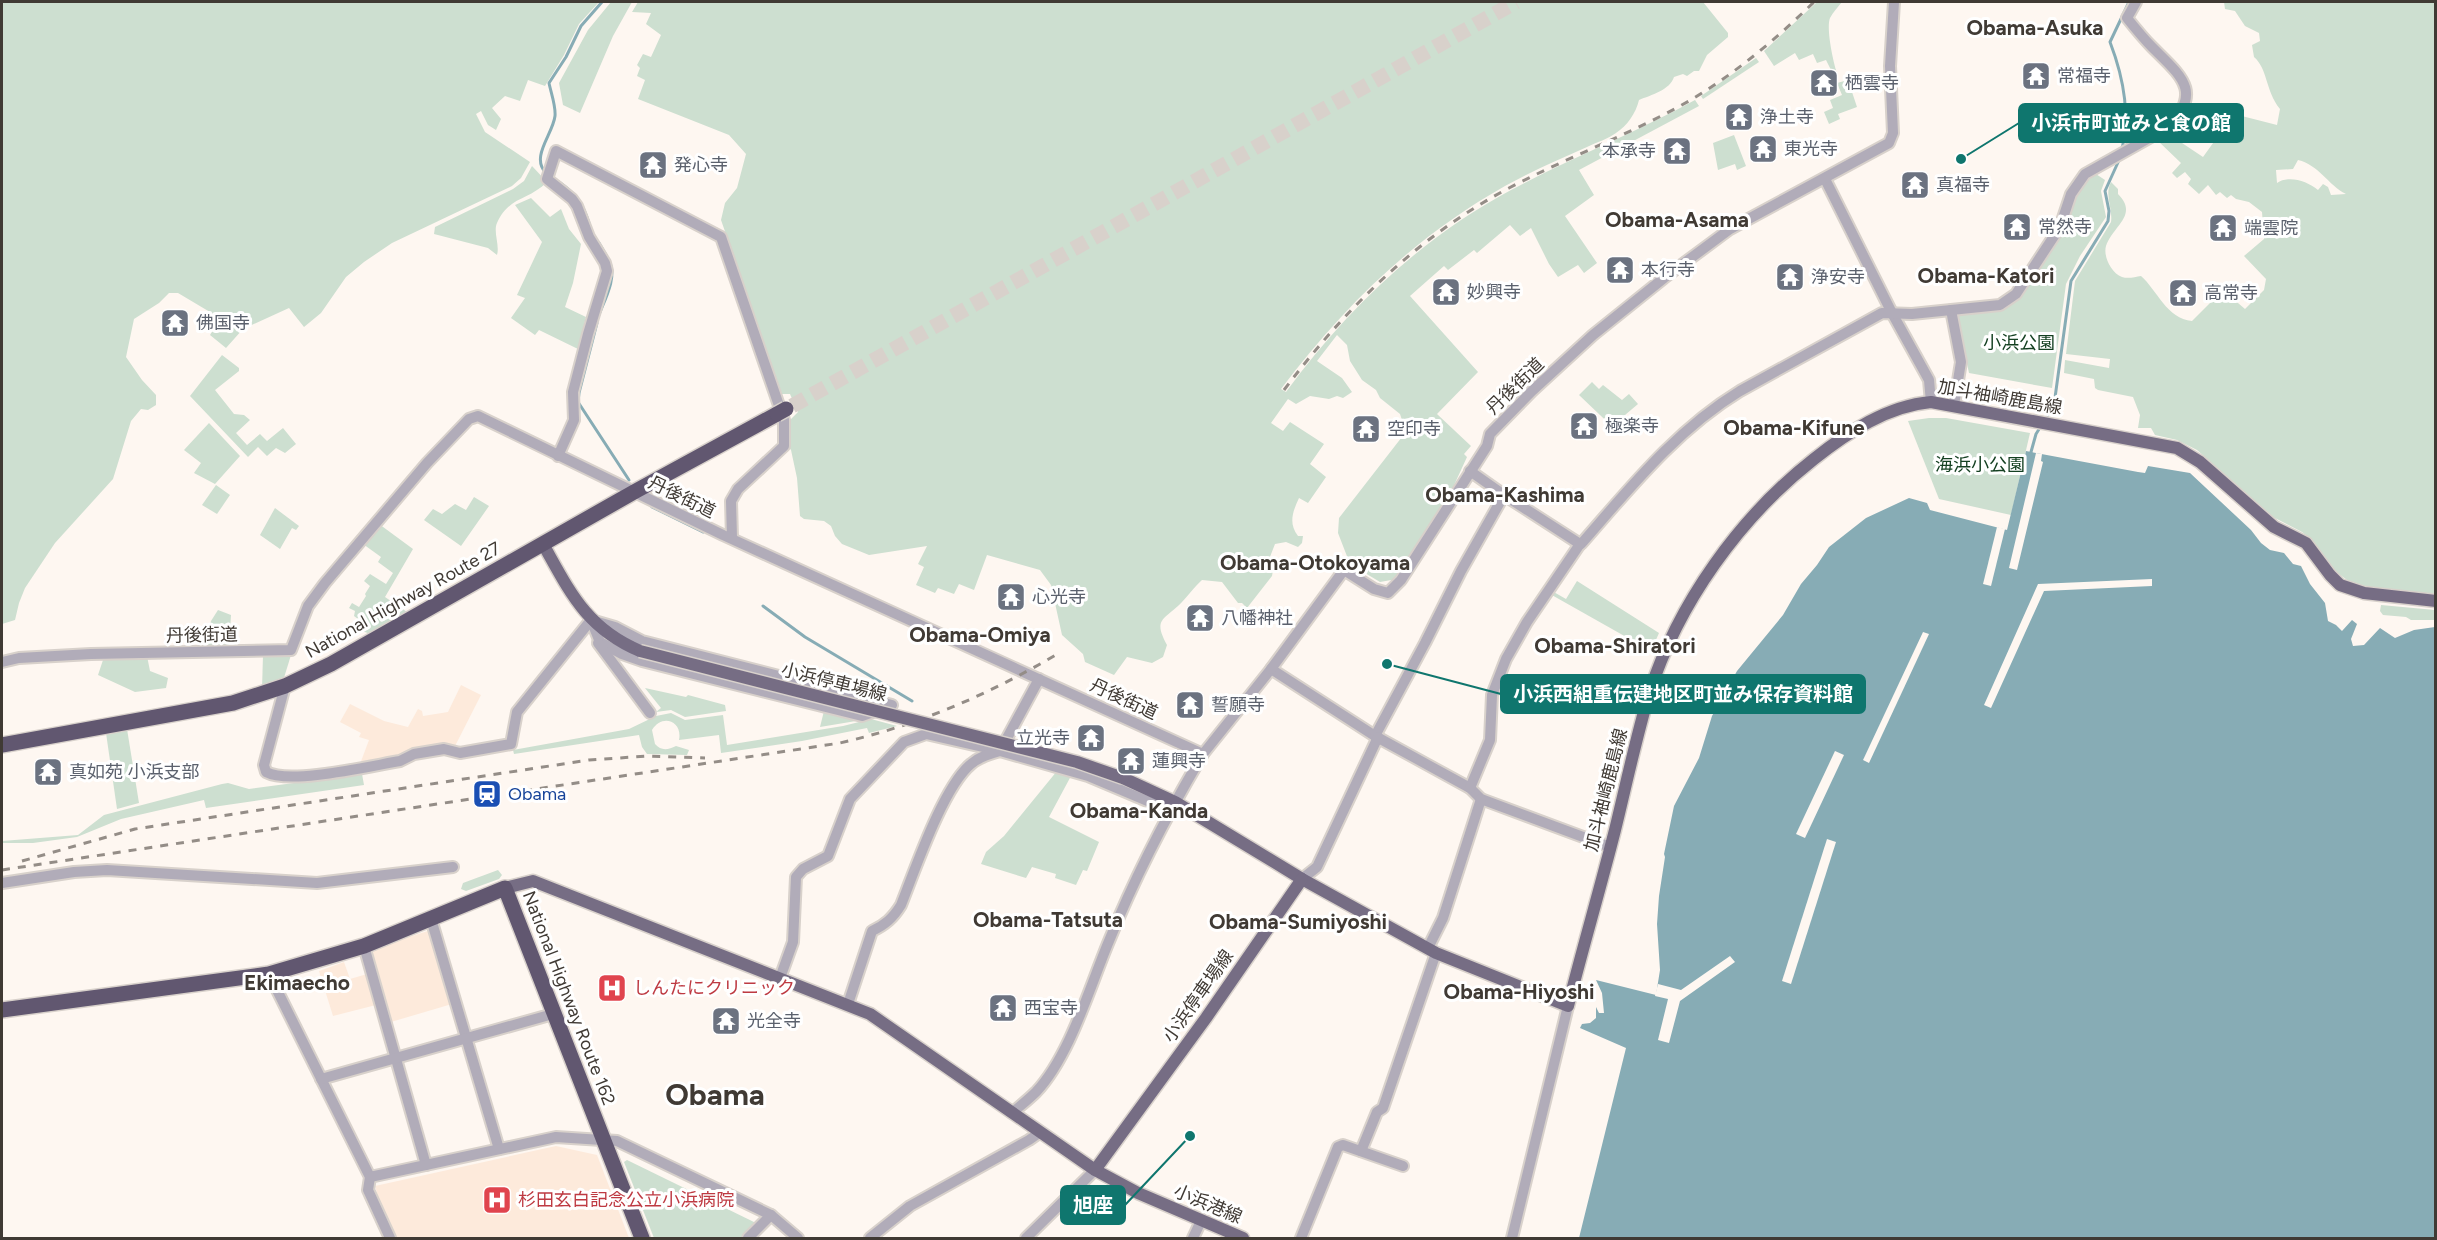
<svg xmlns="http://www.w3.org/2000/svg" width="2437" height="1240" font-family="Figtree,'Noto Sans JP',sans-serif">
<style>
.built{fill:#fdeadb}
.green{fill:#cddfd0;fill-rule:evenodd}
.water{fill:#87acb5}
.pier{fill:#fef7f1}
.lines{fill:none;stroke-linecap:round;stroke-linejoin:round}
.stream{stroke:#87acb5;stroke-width:3}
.highway-tunnel{stroke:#d8d1cb;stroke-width:15;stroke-dasharray:15 8;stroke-linecap:butt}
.minor-casing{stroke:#d8d1cb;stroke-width:14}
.major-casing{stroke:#d8d1cb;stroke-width:15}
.highway-casing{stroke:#d8d1cb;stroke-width:18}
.minor{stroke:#b1acb9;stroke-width:10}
.major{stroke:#766d84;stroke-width:12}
.highway{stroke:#615770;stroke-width:15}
.rail{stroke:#948d87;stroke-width:3;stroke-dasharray:8 8;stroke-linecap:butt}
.major-bridge-casing{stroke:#d8d1cb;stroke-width:15;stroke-linecap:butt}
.highway-bridge-casing{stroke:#d8d1cb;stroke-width:18;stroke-linecap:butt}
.major-bridge{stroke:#766d84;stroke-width:12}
.highway-bridge{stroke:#615770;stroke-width:15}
.labels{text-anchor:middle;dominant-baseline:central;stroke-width:6;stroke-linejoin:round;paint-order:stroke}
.worship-label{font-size:18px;fill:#5b616d;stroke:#fff;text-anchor:start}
.park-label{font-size:18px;fill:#144021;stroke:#fff}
.street-label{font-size:18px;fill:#403a34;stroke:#fff}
.transit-label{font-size:18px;fill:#164399;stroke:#fff;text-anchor:start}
.health-label{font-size:18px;fill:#be3a42;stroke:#fff;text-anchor:start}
.quarter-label{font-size:21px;font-weight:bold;fill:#403a34;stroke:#fff}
.town-label{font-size:30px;font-weight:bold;fill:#403a34;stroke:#fff}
.leader{fill:none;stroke:#0f766e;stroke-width:2}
.callout-dot{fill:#0f766e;stroke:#fff;stroke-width:2}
.callout{fill:#0f766e;stroke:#0f766e;stroke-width:2}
.callout-label{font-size:20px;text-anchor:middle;font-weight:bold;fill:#fff}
</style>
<rect width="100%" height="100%" fill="#fef7f1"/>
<g class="built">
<path d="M461,685L481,695L454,748L439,746L399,754L395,758L360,764L369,740L359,737L361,733L340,722L350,704L384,721L408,727L418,709L422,711L423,716L448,712Z"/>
<path d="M431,930L452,1004L391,1022L372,954L377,947Z"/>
<path d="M344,962L350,979L367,974L376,1005L333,1016L319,971Z"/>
<path d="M556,1146L597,1155L629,1238H396L383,1214L375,1186Z"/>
</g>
<g class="green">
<path d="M2,2H599L579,24L564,55L545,86L528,80L520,101L505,96L492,108L501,119L496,130L488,125L481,111L476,114L485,132L530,162L521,178L512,186L392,243L364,262L346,277L321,313L304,327L289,308L243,329L226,348L210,335L220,318L178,293H169L159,303L134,319L126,357L142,380L156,395V405L148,410L141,409L131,421L113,479L55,543L25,588L19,603L15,620L2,624Z"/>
<path d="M611,2H632L613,36L580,113L563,105L559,83L588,30Z"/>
<path d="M638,2H1703L1728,33V37L1707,55L1699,71H1694L1687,76L1683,74L1674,77C1670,90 1651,95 1639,100C1636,113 1627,126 1616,133C1608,139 1597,142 1587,147C1560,159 1532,171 1505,186C1413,238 1345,305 1281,389L1286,392C1346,310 1421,238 1511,190C1571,158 1635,133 1695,100L1699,106L1579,170L1594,195L1565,216L1597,263L1584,273L1578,265L1558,277L1549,264L1531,228L1520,236L1510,225L1477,253L1474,250L1448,270L1444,266L1410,296L1478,372L1437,414L1471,446L1464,454L1467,457L1450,494L1397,579L1380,582L1350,564L1338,533L1339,518L1405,433L1399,427L1402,420L1400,414L1380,398L1376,390L1362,380L1350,361L1347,345L1337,335L1317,361L1342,378L1352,392L1343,398L1337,396L1329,399L1310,396L1296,404L1288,399L1271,423L1283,431L1290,422L1324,444L1310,464L1326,477L1308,503L1299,498C1293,511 1288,523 1298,536H1303L1302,543L1298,547L1286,542L1275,544L1268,562L1273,570L1272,576L1247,608L1242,603H1238L1222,582L1202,580C1194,587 1189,595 1182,602C1165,620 1152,618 1167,645L1163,657L1152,663L1127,657L1114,675L1085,662L1083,654L1062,635L1051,585L1040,570L987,555L974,590L959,584L954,594L938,588L935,593L916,585L924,567L918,564L927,546L869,555L842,544L835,536L831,526L824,521L804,519L800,516L797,478L791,450L788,446V422L798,412L790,394H782L721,220L725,203L737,188L746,154L729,135L638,99L645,80L637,76L640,68L637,65L643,54L651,57L661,35L646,24L651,13L632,12Z"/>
<path d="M1817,2H1842C1838,7 1833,12 1830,18C1826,28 1833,60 1836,70L1832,72L1826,60L1817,63L1813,54L1799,60L1795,53L1774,66L1764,51Z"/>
<path d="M2224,2H2435V596L2365,588L2351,583L2335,571L2312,540L2302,532L2273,517L2197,450L2177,440L2155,435L2151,428H2138L2140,415L2133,397L2098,390L2095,388L2094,379L2064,373L2065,360L2109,368L2110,359L2066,354L2075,281L2111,222C2113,208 2104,195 2111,182L2118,189V194C2139,215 2113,226 2106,246C2103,256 2111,273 2122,277C2128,279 2135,277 2141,276C2157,290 2167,319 2192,321L2213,300L2231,297L2245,309L2264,290L2266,279L2244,256L2264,239L2262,212L2249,202L2236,199L2231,195L2227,198L2220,192L2216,195L2208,185L2199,194L2188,184L2191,179L2185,172L2177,178L2172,173L2181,163L2156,139L2167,133L2203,157L2234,114L2277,125L2280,109C2265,90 2268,69 2254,57L2252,45L2260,41L2259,33L2245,26L2235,11L2225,9ZM2298,160C2319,165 2328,185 2346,194L2331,195L2328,187L2323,184L2318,190C2307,181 2289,175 2277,183L2276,170L2293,169Z"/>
<path d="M1756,58L1759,62L1703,99L1701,96Z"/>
<path d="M1848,80L1857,107L1838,114L1840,119L1829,124L1824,112L1833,108L1830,100L1842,95L1837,83Z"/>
<path d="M1734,135L1746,166L1737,170L1735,164L1718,170L1713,143Z"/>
<path d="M532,166L547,182C528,201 509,196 497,223C493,232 500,245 497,255L488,248L434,234L435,227L513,189L524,181Z"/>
<path d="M2096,174L2105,180L2101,191L2106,217L2080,256L2066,284L2052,388L1969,373L1957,318L1961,314C1976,312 1994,314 2007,307C2022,298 2057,246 2064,228C2071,207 2077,187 2096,174Z"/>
<path d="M531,198L550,217L561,209L569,229L581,244L573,283L565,307L586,317L578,349L539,330L535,335L511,318L525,298L517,295L542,242L515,205Z"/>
<path d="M222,355L239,368V371L215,390L234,414L244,415L250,420L236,433L247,445L260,434L267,441L283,428L296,444L285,453L276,448L267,456L258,447L248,457L190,396Z"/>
<path d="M1592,382L1599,389L1603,385L1622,400L1629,394L1638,404L1625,415L1633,424L1621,435L1579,395Z"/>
<path d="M1929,418H1946L2030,433L2011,515L1939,499L1908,421Z"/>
<path d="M209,423L240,456L215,484L194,473L201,463L184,450Z"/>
<path d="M216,485L230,495L217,514L202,505Z"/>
<path d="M474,497L489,506L461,546L424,520L433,509L442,514L455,504L466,510Z"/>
<path d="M275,508L299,526L296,530L292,528L280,549L260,535Z"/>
<path d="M379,524L413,549L385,597L407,612L370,634L355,628L358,619L354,616L355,611L349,608L352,603L359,607L366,596L365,594L370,586L364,581L370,574L386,584L393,573L378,562L381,557L363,544Z"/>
<path d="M1577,581L1659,633L1651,651L1550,594L1552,591L1566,599Z"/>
<path d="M2381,605L2435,610V620H2411L2406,617L2383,615L2380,611Z"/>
<path d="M218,610L231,615L229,647L205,648L211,621Z"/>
<path d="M263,655H291L283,681L262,689Z"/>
<path d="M147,656L150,671L168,678L166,688L135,692L98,675L104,657Z"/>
<path d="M645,688L686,697L688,695L725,705L726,711L685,717L671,710L656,712L661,708Z"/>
<path d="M824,711L862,720L820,727Z"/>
<path d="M671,713L685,720L723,715L727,745L843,726L871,719L897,726L869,733L867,728L802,741L721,753L719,735L679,740C683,721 662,713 652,730L655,744C661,751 668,750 676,746L689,750L687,755L647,754L642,747L639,735L514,754L513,750L629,729L656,716Z"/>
<path d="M127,729L139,803L117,809L106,733Z"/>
<path d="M1057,771L1071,776L1049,817L1099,842L1087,871L1083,870L1076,885L1055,878L1056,874L1032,867L1026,878L981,864L986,852L1004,836Z"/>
<path d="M362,774L364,785L206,808L204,800L121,819L77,837L33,843H2V841L78,835L104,815L222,784L228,783L249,789Z"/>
<path d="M498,870L502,875L499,879L466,891L461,889L463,883Z"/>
<path d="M627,1160L756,1223L741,1238H654L624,1162Z"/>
</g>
<path class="water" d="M2026,451L2138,472L2145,473L2148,466L2190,473L2251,530L2261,543L2270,550L2284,553L2293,564L2301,566L2310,584L2325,603L2328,621L2336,625L2342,631L2352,620L2357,624L2351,639L2353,646L2364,645L2380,628L2395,638L2414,630L2435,627V1238H1579L1626,1048L1580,1028L1582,1024L1590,1023L1596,1018V1007L1599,1013H1604L1602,993L1596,980L1656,995L1660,970L1657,924L1659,896L1665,857L1664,854L1674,806L1699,758L1712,716L1737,671L1783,615L1801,584L1817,565L1829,547L1866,518L1909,498L1927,503L1930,510L2007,530Z"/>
<g class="pier">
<path d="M2036,453L2042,454L2041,461L2043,462L2017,570L2009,568Z"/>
<path d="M1997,527L2005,529L1991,586L1983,584Z"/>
<path d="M2152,579V586L2044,591L1991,708L1984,705L2038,584Z"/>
<path d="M1923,632L1929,634L1869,763L1863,760Z"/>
<path d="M1835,751L1844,755L1805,838L1796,834Z"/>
<path d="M1827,839L1836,842L1791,984L1782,981Z"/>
<path d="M1730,956L1735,962L1680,1001L1669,1043L1658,1040L1668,999L1655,996L1658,984L1681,990Z"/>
</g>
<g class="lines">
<g class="stream">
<path d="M2122,149C2131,112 2123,76 2110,42L2129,2"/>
<path d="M546,173C530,157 553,134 555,116C556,106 551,93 549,83L566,57L581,26L602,2"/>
<path d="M559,182C577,195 582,202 589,223"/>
<path d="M599,243L606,255"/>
<path d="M598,317C604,301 618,277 609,261"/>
<path d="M597,323L579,393L578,402L629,480"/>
<path d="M2044,421L2054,405L2071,281L2108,221L2109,211L2105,191L2120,158"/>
<path d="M2031,452L2036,434L2041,426"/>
<path d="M652,507L703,532"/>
<path d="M763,606L805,637L912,701"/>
</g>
<path class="highway-tunnel" d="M792,406L1516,2"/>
<g class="minor-casing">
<g id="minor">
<path d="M1825,179L1892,313L1929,380L1931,402"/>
<path d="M1951,310L1961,362L1954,405"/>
<path d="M558,456L574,420L573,392L588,334L607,271L605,263L589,237L577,206L572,199L547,179L556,151L721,237L784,420V446L738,489L731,501L732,538"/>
<path d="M1581,544C1630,488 1676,430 1740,391L1882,313L1912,314L2000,305L2016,294L2060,227L2071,194L2085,174L2167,128C2204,92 2181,76 2152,47C2143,38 2135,28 2127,18L2136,2"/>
<path d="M591,620L615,627L642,641L892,705L862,716L642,661L622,654L600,642Z"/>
<path d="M598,643L650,713"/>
<path d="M2,662L19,658L91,654L291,650L308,606L325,583L427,463L469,419L478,416L723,535L1203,754L1271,669L1375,736L1470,788L1481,799L1610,847"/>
<path d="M1271,669L1344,570L1374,589L1388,593L1401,580L1487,446L1490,434L1532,391L1593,335L1664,278L1730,229L1889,143L1893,133L1890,66L1894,2"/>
<path d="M285,686L264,765L266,772C290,785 370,766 400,761L414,754L444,749L460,753L511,744L517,712L591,620"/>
<path d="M1375,736L1425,643L1461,571L1504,495L1470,471"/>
<path d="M1470,788L1490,740L1492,695L1506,659L1527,622L1580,544L1504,495"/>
<path d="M1302,879L1317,867L1378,737"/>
<path d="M2,883L74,872L107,870L317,883L453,867"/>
<path d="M431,919L499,1149"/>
<path d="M364,946L426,1165"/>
<path d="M1428,948L1443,918L1481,799"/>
<path d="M269,974L370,1177L368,1190L390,1238"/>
<path d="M780,978L793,942L796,877L803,869L828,856L850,799L904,742L926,734L1000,751L1088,776L1171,811"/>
<path d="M848,1004L872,931C885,925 893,918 901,905C915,870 943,787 971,764C979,757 989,754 1000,751L1039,679"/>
<path d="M321,1079L553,1014"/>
<path d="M1012,1113C1020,1106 1029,1099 1036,1092C1070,1056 1090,986 1109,941C1135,877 1168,813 1203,754"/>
<path d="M1361,1151L1377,1112L1383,1108L1436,953"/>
<path d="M370,1177L556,1137L617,1141L771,1215L798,1238"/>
<path d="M748,1238L771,1215"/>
<path d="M870,1238L910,1206L1029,1140L1039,1133"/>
<path d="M1026,1238L1095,1170"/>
<path d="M1193,1238L1201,1221"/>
<path d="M1301,1238L1338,1147L1343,1145L1403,1166"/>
<path d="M1512,1238L1568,1006"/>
</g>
</g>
<g class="major-casing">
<g id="major">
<path d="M543,544C570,592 586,628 640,651"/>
<path d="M1123,778L1175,802L1302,879L1436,953L1568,1006C1583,947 1600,889 1615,830C1626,785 1636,738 1649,694C1678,603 1740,517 1814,459C1848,432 1887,406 1931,402L2177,448L2200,462L2274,527L2306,543L2330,575L2340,585L2364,593L2436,601"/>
<path d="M505,888L533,881L870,1014L1095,1170L1138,1193L1243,1238"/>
<path d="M1095,1170L1206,1018L1302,879"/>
</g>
</g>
<g class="highway-casing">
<g id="highway">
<path d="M2,745L233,703L285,686L331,664L634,492L777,414"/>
<path d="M2,1010L269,974L364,946L505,888L642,1238"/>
</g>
</g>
<use href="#minor" class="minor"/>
<use href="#major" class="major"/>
<use href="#highway" class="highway"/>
<g class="rail">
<path d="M1284,390C1345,309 1418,236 1509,188C1568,157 1631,134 1689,101C1735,74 1776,39 1814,2"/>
<path d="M22,861L135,829L589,760L648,756L705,758"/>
<path d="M2,870L840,743C919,725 990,694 1059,653"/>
</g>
<g class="major-bridge-casing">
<path id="major-bridge" d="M640,651L1077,762L1123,778"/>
</g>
<g class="highway-bridge-casing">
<path id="highway-bridge" d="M777,414L786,409"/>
</g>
<use href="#major-bridge" class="major-bridge"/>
<use href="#highway-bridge" class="highway-bridge"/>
</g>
<defs>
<g id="temple-square" transform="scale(1.5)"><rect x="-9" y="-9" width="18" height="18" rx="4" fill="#6b7280" stroke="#fff"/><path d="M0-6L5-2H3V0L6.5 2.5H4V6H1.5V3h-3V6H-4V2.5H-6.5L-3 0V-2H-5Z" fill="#fff"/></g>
<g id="station-square" transform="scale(1.5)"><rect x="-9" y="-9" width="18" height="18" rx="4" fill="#1a4fb4" stroke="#fff"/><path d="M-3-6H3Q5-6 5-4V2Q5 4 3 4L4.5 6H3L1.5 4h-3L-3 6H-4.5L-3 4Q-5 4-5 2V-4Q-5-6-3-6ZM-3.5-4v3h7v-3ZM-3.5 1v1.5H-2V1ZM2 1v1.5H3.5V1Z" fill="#fff"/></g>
<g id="hospital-square" transform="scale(1.5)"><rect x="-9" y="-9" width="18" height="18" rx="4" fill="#e0444e" stroke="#fff"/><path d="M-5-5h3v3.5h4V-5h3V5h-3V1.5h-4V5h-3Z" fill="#fff"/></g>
</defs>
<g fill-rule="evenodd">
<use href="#temple-square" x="2036" y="76"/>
<use href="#temple-square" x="1824" y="83"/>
<use href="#temple-square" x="1739" y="117"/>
<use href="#temple-square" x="1763" y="149"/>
<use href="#temple-square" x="1677" y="151"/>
<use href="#temple-square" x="653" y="165"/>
<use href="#temple-square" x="1915" y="185"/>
<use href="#temple-square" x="2017" y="227"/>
<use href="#temple-square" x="2223" y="228"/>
<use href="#temple-square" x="1620" y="270"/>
<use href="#temple-square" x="1790" y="277"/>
<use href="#temple-square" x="1446" y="292"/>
<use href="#temple-square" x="2183" y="293"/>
<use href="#temple-square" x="175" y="323"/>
<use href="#temple-square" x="1584" y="426"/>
<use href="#temple-square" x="1366" y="429"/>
<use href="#temple-square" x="1011" y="597"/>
<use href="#temple-square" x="1200" y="618"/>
<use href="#temple-square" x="1190" y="705"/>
<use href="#temple-square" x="1091" y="738"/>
<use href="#temple-square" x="1131" y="761"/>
<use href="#temple-square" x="48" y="772"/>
<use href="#station-square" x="487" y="794"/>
<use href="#hospital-square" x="612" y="988"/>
<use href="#temple-square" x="1003" y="1008"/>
<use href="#temple-square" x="726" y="1021"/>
<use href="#hospital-square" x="497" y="1200"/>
</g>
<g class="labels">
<g class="worship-label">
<text x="2057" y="76">常福寺</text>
<text x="1845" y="83">栖雲寺</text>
<text x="1760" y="117">浄土寺</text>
<text x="1784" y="149">東光寺</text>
<text x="1656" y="151" text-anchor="end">本承寺</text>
<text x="674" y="165">発心寺</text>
<text x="1936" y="185">真福寺</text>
<text x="2038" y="227">常然寺</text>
<text x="2244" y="228">端雲院</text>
<text x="1641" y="270">本行寺</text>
<text x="1811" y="277">浄安寺</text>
<text x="1467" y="292">妙興寺</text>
<text x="2204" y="293">高常寺</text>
<text x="196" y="323">佛国寺</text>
<text x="1605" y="426">極楽寺</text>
<text x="1387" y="429">空印寺</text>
<text x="1032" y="597">心光寺</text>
<text x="1221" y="618">八幡神社</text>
<text x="1211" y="705">誓願寺</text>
<text x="1070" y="738" text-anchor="end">立光寺</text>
<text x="1152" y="761">蓮興寺</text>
<text x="69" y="772">真如苑 小浜支部</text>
<text x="1024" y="1008">西宝寺</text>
<text x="747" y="1021">光全寺</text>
</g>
<g class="park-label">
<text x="2019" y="343">小浜公園</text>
<text x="1980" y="465">海浜小公園</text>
</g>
<g class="street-label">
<text transform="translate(1515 386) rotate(-44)">丹後街道</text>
<text transform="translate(2000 397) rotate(10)">加斗袖崎鹿島線</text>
<text transform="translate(682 497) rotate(26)">丹後街道</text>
<text transform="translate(403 600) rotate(-29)">National Highway Route 27</text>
<text transform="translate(202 635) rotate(-1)">丹後街道</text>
<text transform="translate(834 682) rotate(14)">小浜停車場線</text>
<text transform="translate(1124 699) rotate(25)">丹後街道</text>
<text transform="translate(1606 790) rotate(-76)">加斗袖崎鹿島線</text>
<text transform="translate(1198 996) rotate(-55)">小浜停車場線</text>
<text transform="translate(569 998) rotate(69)">National Highway Route 162</text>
<text transform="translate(1208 1204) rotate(23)">小浜港線</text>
</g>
<g class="transit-label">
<text x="508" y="794">Obama</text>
</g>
<g class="health-label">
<text x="633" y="988">しんたにクリニック</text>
<text x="518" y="1200">杉田玄白記念公立小浜病院</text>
</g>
<g class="quarter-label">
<text x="2035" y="27">Obama-Asuka</text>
<text x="1677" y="219">Obama-Asama</text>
<text x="1986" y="275">Obama-Katori</text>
<text x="1794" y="427">Obama-Kifune</text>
<text x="1505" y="494">Obama-Kashima</text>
<text x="1315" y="562">Obama-Otokoyama</text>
<text x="980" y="634">Obama-Omiya</text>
<text x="1615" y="645">Obama-Shiratori</text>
<text x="1139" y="810">Obama-Kanda</text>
<text x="1048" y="919">Obama-Tatsuta</text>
<text x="1298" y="921">Obama-Sumiyoshi</text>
<text x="297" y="982">Ekimaecho</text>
<text x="1519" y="991">Obama-Hiyoshi</text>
</g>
<g class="town-label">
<text x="715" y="1094">Obama</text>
</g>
</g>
<path class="leader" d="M1961 159L2019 123M1387 664L1501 694M1190 1136L1125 1205"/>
<g class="callout-dot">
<circle cx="1961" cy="159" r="6"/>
<circle cx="1387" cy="664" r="6"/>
<circle cx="1190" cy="1136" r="6"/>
</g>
<g class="callout">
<rect x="2019" y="104" width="224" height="38" rx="6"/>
<rect x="1501" y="675" width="364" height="38" rx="6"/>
<rect x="1061" y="1186" width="64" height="38" rx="6"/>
</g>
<g class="callout-label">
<text x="2131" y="130">小浜市町並みと食の館</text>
<text x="1683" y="701">小浜西組重伝建地区町並み保存資料館</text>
<text x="1093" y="1212">旭座</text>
</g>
<rect width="2437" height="1240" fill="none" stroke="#403a34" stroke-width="6"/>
</svg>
